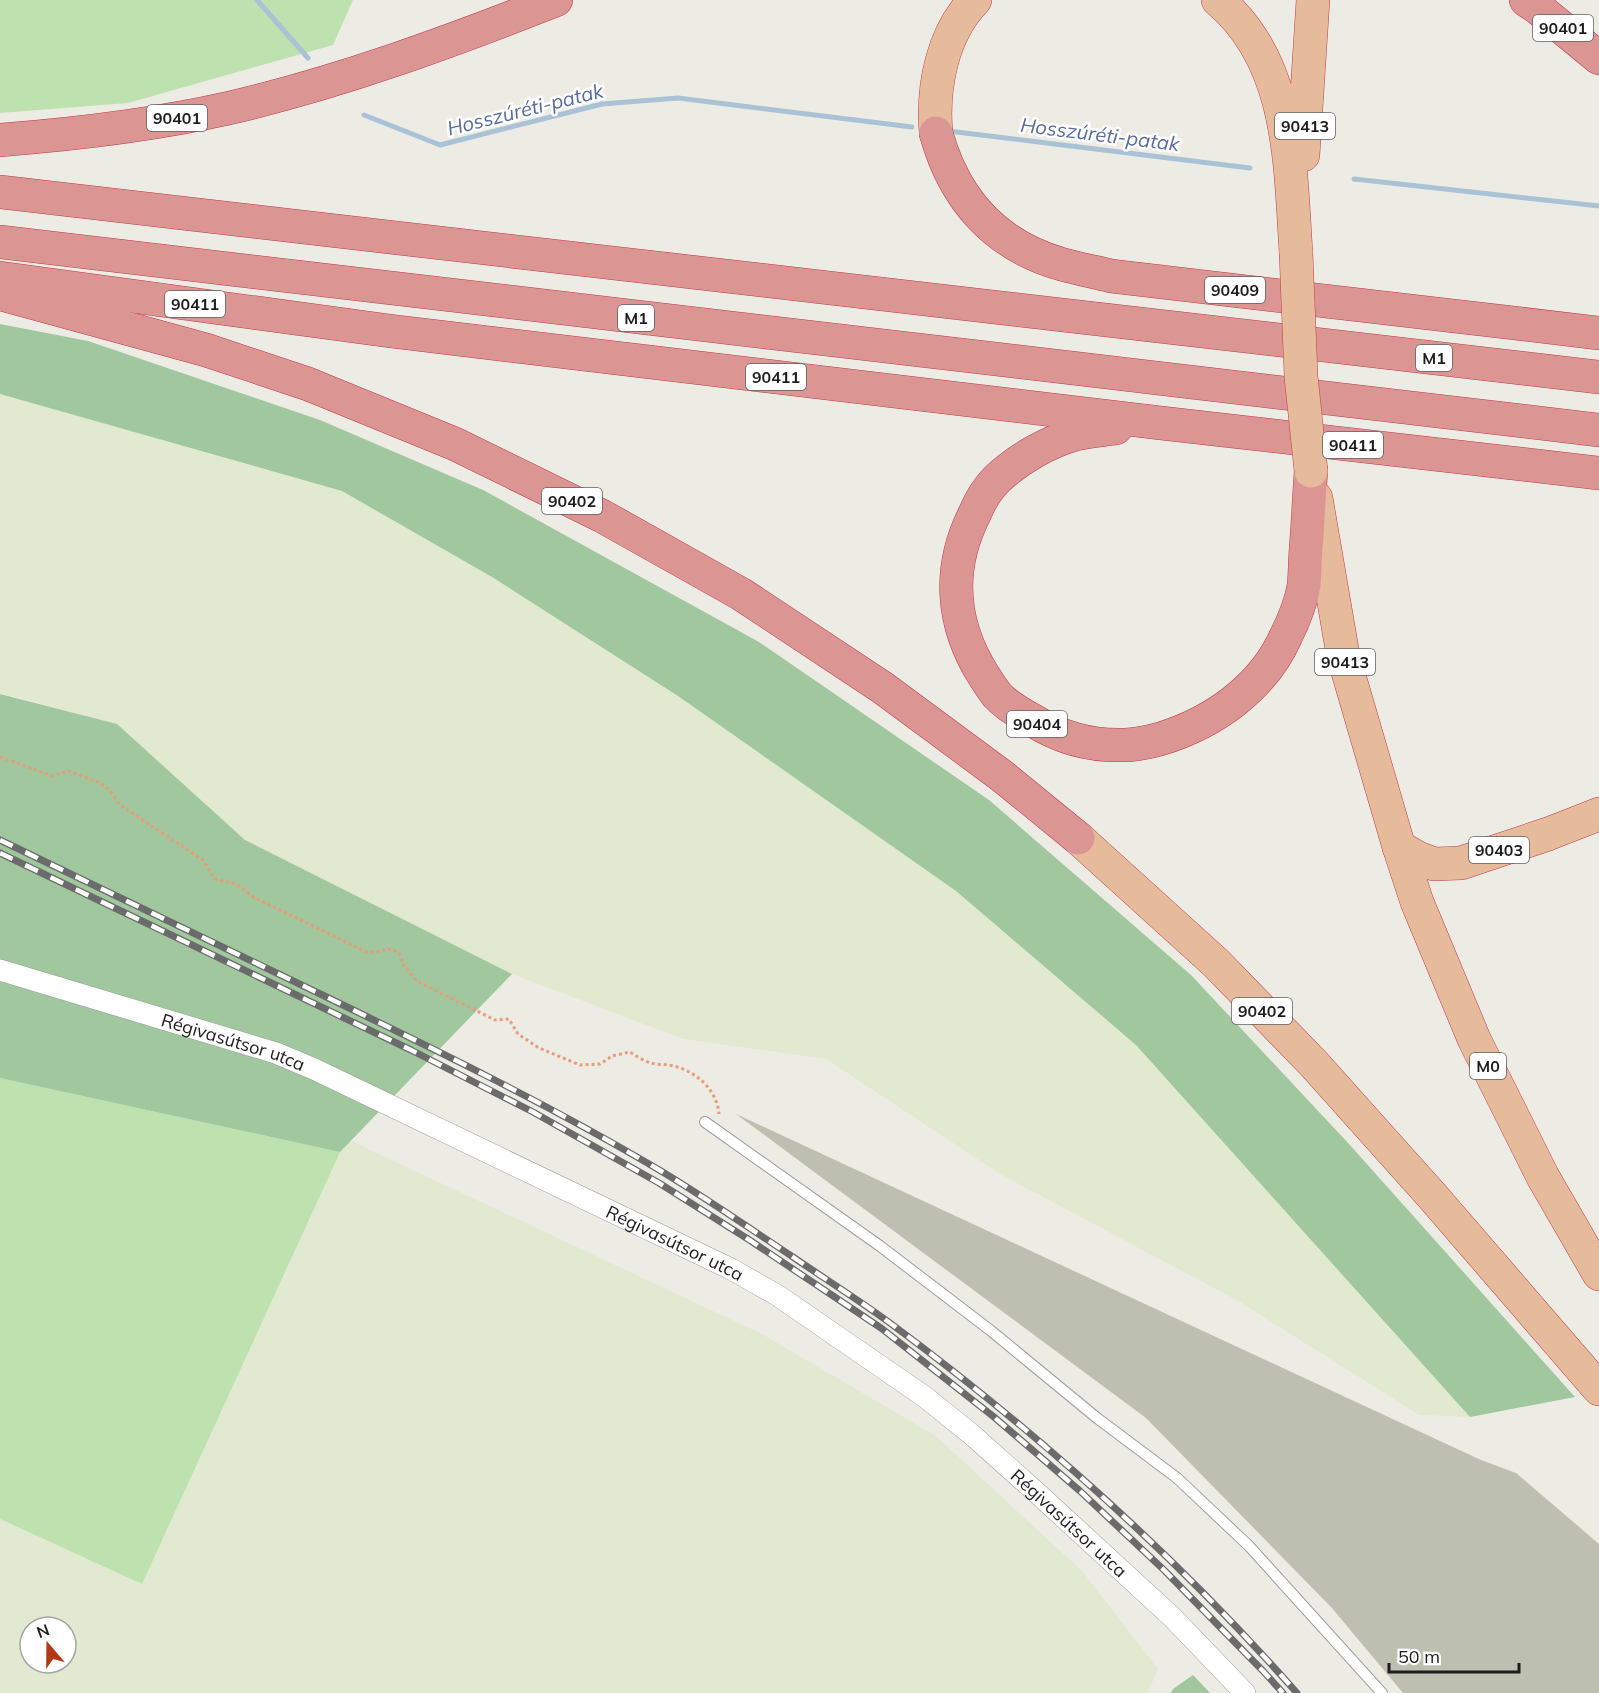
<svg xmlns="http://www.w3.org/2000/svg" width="1599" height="1693" font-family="Mulish,sans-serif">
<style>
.construction{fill:#bdc0b0}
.farmland{fill:#e2e9d1;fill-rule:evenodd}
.grass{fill:#bde1af}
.forest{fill:#a0c79d}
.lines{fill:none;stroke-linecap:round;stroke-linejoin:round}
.stream{stroke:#a9c2d5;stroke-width:5}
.service-casing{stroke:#9e9e9e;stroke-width:12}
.minor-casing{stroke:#9e9e9e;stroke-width:22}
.trunk-casing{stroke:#c3384a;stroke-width:34}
.motorway-casing{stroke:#c3384a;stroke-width:34}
.path{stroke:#e99c79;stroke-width:3;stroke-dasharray:3 3;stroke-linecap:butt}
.service{stroke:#fff;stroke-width:10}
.minor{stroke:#fff;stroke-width:21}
.trunk{stroke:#e6bb9c;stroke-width:33}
.motorway{stroke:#db9694;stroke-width:33}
.rail-casing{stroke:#6b6b6b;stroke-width:7}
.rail{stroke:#fff;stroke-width:4.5;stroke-dasharray:14;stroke-linecap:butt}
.trunk-bridge-casing{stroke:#c3384a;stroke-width:34;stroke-linecap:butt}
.trunk-bridge{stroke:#e6bb9c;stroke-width:33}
.labels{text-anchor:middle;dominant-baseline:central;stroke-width:5;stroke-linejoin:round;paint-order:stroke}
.shield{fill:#fff;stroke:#616161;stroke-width:1.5}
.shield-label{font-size:16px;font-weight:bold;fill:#1d1d1d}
.street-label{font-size:18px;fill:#1d1d1d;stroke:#fff}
.water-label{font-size:20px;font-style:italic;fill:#556aa0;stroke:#fff}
</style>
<rect width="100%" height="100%" fill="#edece4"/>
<path class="construction" d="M736,1114L1481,1460L1516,1473L1599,1544V1693H1403L1331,1607L1146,1418Z"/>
<g class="farmland">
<path d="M0,394L342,491L492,577L678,696L956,891L1136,1045L1470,1417L1419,1415L1240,1302L1000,1174L826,1059L683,1039L512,974L245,840L117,724L0,693Z"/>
<path d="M345,1138L762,1334L936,1436L1083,1572L1158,1669L1148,1693H0V1519L142,1584ZM30,1627H66V1663H30Z"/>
</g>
<g class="grass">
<path d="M0,0H353L333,45L128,103L0,113Z"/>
<path d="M0,1078L340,1152L142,1584L0,1519Z"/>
</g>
<g class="forest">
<path d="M0,324L88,341L320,420L483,490L759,642L989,800L1191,975L1349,1144L1575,1397L1470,1417L1136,1045L956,891L678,696L492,577L342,491L0,394Z"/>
<path d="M0,694L117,724L245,840L512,974L340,1152L0,1078Z"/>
<path d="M1193,1675L1210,1693H1171L1173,1689Z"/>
</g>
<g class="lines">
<g class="stream">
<path d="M257,0L308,58"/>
<path d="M364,115L440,145L602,104L678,98L912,127"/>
<path d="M948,131L1250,168"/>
<path d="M1354,179L1599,206"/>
</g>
<g class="service-casing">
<path id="service" d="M705,1122L880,1246L990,1330L1097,1418L1177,1478L1249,1546L1382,1693"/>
</g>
<g class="minor-casing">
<g id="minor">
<path id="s1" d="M0,970L276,1053L314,1069L731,1269L777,1295L925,1397L971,1434L1036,1492L1172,1617L1245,1693"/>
</g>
</g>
<g class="trunk-casing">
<g id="trunk">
<path d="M1218,0C1292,62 1290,165 1296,253"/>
<path d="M936,133C932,87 942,34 975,0"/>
<path d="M1303,155L1313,0"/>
<path d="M1316,498L1343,655L1399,847L1417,902L1474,1039L1543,1177L1599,1274"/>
<path d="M1078,838L1216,963L1314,1064L1434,1198L1599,1389"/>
<path d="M1399,847L1418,858L1434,864L1461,863L1548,834L1599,814"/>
</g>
</g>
<g class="motorway-casing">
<g id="motorway">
<path d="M1526,0L1538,8L1599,58"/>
<path d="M936,133C954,199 995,245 1061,264C1078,269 1095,272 1111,276L1599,333"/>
<path d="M0,140C77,134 154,125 229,108C341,82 449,42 556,0"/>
<path d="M0,192L1599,377"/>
<path d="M0,242L1599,430"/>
<path d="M0,278L390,331L1161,423L1599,473"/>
<path d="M5,295L206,350L308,384L455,444L602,516L741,594L883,688L1002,776L1078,838"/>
<path d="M1116,428C1103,430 1089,431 1076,434C1048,442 1018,459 997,479C988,488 980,501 975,513C947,568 951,624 984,676C988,682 992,689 997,695C1006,705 1021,714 1034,721C1061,738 1093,746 1124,745C1136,745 1149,742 1160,739C1213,723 1263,688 1286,636C1294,620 1301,603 1304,585C1305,573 1305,560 1306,548C1308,523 1309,497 1311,471"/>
</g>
</g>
<path class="path" d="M0,757L53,776L68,771L98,782L110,790L120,805L203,860L215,879L237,884L253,897L369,953L389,949L399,952L404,966L417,981L495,1020L509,1019L518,1034L539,1048L580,1065L600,1064L612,1056L630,1052C636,1056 644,1061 651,1063C658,1065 666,1064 674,1066C697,1072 717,1090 719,1114"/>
<use href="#service" class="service"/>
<use href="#minor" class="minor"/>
<use href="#trunk" class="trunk"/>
<use href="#motorway" class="motorway"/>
<g class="rail-casing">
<g id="rail">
<path d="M0,840C104,890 208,940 312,990C430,1047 548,1104 661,1171C706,1198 749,1228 793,1257C825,1279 859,1300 890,1323C1037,1432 1176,1556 1297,1693"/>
<path d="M0,853L411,1050L533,1112L659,1183L751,1241L881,1328L994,1417L1080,1491L1164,1570L1263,1671L1283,1693"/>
</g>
</g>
<use href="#rail" class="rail"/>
<g class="trunk-bridge-casing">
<path id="trunk-bridge" d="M1296,253L1301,376L1311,471"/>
</g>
<use href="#trunk-bridge" class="trunk-bridge"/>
</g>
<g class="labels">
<g class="shield">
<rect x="1533" y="15" width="60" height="26" rx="4.5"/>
<rect x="147" y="105" width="60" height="26" rx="4.5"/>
<rect x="1275" y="113" width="60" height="26" rx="4.5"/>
<rect x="1205" y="277" width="60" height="26" rx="4.5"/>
<rect x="165" y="291" width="60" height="26" rx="4.5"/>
<rect x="618" y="305" width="36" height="26" rx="4.5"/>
<rect x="1416" y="345" width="36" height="26" rx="4.5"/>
<rect x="746" y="364" width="60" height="26" rx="4.5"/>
<rect x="1323" y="432" width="60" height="26" rx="4.5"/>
<rect x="542" y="488" width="60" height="26" rx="4.5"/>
<rect x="1315" y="649" width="60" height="26" rx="4.5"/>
<rect x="1007" y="711" width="60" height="26" rx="4.5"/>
<rect x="1469" y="837" width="60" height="26" rx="4.5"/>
<rect x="1232" y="998" width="60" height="26" rx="4.5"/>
<rect x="1470" y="1053" width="36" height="26" rx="4.5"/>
</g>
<g class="shield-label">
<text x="1563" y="28">90401</text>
<text x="177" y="118">90401</text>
<text x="1305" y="126">90413</text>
<text x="1235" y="290">90409</text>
<text x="195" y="304">90411</text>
<text x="636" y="318">M1</text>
<text x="1434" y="358">M1</text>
<text x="776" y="377">90411</text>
<text x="1353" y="445">90411</text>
<text x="572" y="501">90402</text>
<text x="1345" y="662">90413</text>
<text x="1037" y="724">90404</text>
<text x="1499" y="850">90403</text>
<text x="1262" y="1011">90402</text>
<text x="1488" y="1066">M0</text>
</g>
<g class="street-label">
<text stroke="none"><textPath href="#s1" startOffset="244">Régivasútsor utca</textPath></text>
<text stroke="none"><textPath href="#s1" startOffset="730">Régivasútsor utca</textPath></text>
<text stroke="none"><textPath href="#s1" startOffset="1216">Régivasútsor utca</textPath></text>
</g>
<g class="water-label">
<text transform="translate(525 109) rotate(-14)">Hosszúréti-patak</text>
<text transform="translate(1100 134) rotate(7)">Hosszúréti-patak</text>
</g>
</g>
<g transform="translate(48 1645) rotate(340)"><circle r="28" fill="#ffffff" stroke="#a5a5a5" stroke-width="1.5"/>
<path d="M0-4.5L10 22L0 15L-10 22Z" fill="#b23817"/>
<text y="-9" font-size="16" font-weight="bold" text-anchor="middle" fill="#1d1d1d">N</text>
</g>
<path d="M1389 1663v9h130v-9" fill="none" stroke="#1d1d1d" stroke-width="3"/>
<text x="1398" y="1663" font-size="18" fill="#1d1d1d" stroke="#ffffff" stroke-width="4.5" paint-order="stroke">50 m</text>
</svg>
